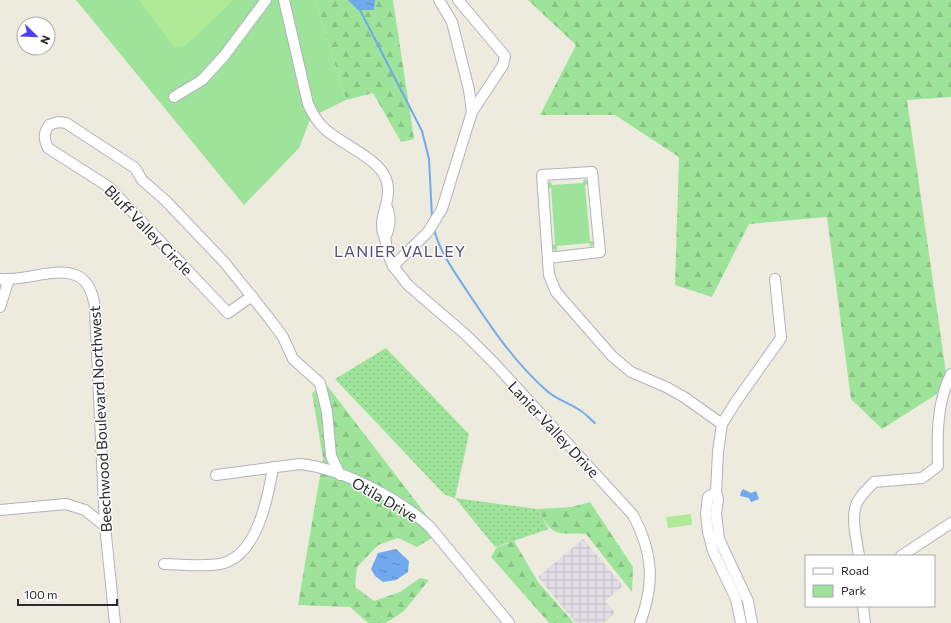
<svg xmlns="http://www.w3.org/2000/svg" width="951" height="623" font-family="Commissioner,sans-serif">
<style>
.industrial{fill:url(#industrial-grid)}
.grass{fill:url(#grass-dots)}
.forest{fill:url(#forest-firs)}
.park{fill:#9ee39a}
.pitch{fill:#afeb96}
.water{fill:url(#water-ripples)}
.lines{fill:none;stroke-linecap:round;stroke-linejoin:round}
.stream{stroke:#71a9ef;stroke-width:2}
.minor-casing{stroke:#b2b1bf;stroke-width:12}
.minor{stroke:#fff;stroke-width:10}
.labels{text-anchor:middle;dominant-baseline:central;stroke-width:3;stroke-linejoin:round;paint-order:stroke}
.street-label{font-size:15px;fill:#2b2b2b;stroke:#fff}
.neighbourhood-label{font-size:16px;letter-spacing:1px;fill:#514b7c;stroke:#fff}
</style>
<defs>
<pattern id="industrial-grid" width="8" height="8" patternUnits="userSpaceOnUse"><rect width="8" height="8" fill="#e2dee6"/><path d="M0 4h8M4 0v8" fill="none" stroke="#c2bfc5"/></pattern>
<pattern id="grass-dots" width="8" height="8" patternUnits="userSpaceOnUse"><rect width="8" height="8" fill="#9ee39a"/><path d="M2 2h.1M6 6h.1" fill="none" stroke="#88c385" stroke-width="1.8" stroke-linecap="round"/></pattern>
<pattern id="forest-firs" width="22" height="20" patternUnits="userSpaceOnUse"><rect width="22" height="20" fill="#9ee39a"/><path d="M5 1l3.5 6h-7zM16 11l3.5 6h-7z" fill="#88c385"/></pattern>
<pattern id="water-ripples" width="26" height="14" patternUnits="userSpaceOnUse"><rect width="26" height="14" fill="#71a9ef"/><path d="M2 4q2-2 4 0t4 0M15 11q2-2 4 0t4 0" fill="none" stroke="#5d8ac2"/></pattern>
</defs>
<rect width="100%" height="100%" fill="#edebde"/>
<path class="industrial" d="M583,539L623,586L605,601L615,613L603,623H576L538,577Z"/>
<path class="grass" d="M386,348L469,434L455,498L537,509L549,529L495,547L456,499L444,494L335,379Z"/>
<g class="forest">
<path d="M315,0H393L414,139L401,142L373,93L346,100Z"/>
<path d="M528,0H951V97L907,100L948,387L882,429L851,399L827,217L749,224L712,297L675,285L679,157L615,115H540L576,45Z"/>
<path d="M326,384L440,533L417,547L398,538L378,545L357,567L355,587L374,601L400,592L420,578L429,580L404,611L386,623H368L350,607L298,605L323,458L312,393Z"/>
<path d="M590,502L633,567L632,592L586,534C554,533 555,538 537,509L572,507Z"/>
<path d="M514,541L538,582L574,623H549L491,557L497,547Z"/>
</g>
<g class="park">
<path d="M76,0H315L346,100L311,117L299,148L244,205Z"/>
<path d="M584,179L590,183L585,185L590,241H595L591,248L589,243L557,246V250L555,251L551,246L555,244L551,188H547L546,186L550,181L552,185L583,183Z"/>
</g>
<g class="pitch">
<path d="M139,0H234L185,46L174,47Z"/>
<path d="M691,514L692,525L668,528L666,517Z"/>
</g>
<g class="water">
<path d="M348,0H375L374,10H358Z"/>
<path d="M743,489L751,493L756,491L759,499L751,502L749,498L740,496L741,492Z"/>
<path d="M396,549L409,561L408,572L396,580L383,582L375,576L371,569L378,553Z"/>
</g>
<g class="lines">
<g class="stream">
<path d="M360,10L422,131L429,159L432,217"/>
<path d="M434,229C440,253 454,271 467,291C490,326 515,363 547,391C557,400 570,403 581,411C586,414 590,419 595,423"/>
</g>
<g class="minor-casing">
<g id="minor">
<path d="M284,0L308,104C312,113 317,122 325,129C340,143 371,155 383,173C398,197 374,217 385,238C390,228 391,217 387,207"/>
<path d="M439,0L452,22L469,90L472,112"/>
<path d="M174,97L202,80L224,56L266,0"/>
<path d="M385,238L388,254L393,266L408,285L466,335L495,364L633,515C653,552 655,584 640,623"/>
<path d="M548,258L600,252L592,172L542,175L549,275L556,292L612,356L631,372L666,387L684,397L722,424"/>
<path d="M393,266L428,232L442,209L472,112L503,65L505,56L458,0"/>
<path d="M0,279C37,282 89,249 95,309L105,526L115,623"/>
<path d="M252,296L228,313L109,187L48,148C44,139 43,134 49,125L58,122L66,123L135,168L142,180L166,201L225,263L269,318L283,337L293,359L320,383L327,412L331,456L340,475"/>
<path d="M0,307L9,279"/>
<path d="M216,475L300,464C341,468 400,499 430,527L509,623"/>
<path d="M716,492L708,497L706,514L708,532L713,551L736,599L741,623"/>
<path d="M0,510L66,504L85,510L105,526"/>
<path d="M859,556C857,541 851,519 856,505C859,496 868,489 874,482L922,478L938,466C937,434 937,402 951,374"/>
<path d="M901,556L951,523"/>
<path d="M164,564C182,564 202,567 220,564C257,557 268,498 273,467"/>
<path d="M863,606L865,623"/>
<path d="M752,623L748,601L719,539L716,514L718,499L716,492L718,452L722,424L735,403L781,338L775,279"/>
</g>
</g>
<use href="#minor" class="minor"/>
</g>
<g class="labels">
<g class="street-label">
<text transform="translate(149 230) rotate(46)">Bluff Valley Circle</text>
<text transform="translate(100 419) rotate(-93)">Beechwood Boulevard Northwest</text>
<text transform="translate(554 429) rotate(47)">Lanier Valley Drive</text>
<text transform="translate(385 499) rotate(30)">Otila Drive</text>
</g>
<g class="neighbourhood-label">
<text x="400" y="250">LANIER VALLEY</text>
</g>
</g>
<rect x="805" y="555" width="130" height="52" fill="#ffffff" stroke="#aaaaaa"/>
<rect x="813" y="568" width="20" height="6" fill="#ffffff" stroke="#aaaaaa"/>
<text x="841" y="575" font-size="12" fill="#2b2b2b">Road</text>
<rect x="813" y="585" width="20" height="12" fill="#9ee39a" stroke="#aaaaaa"/>
<text x="841" y="595" font-size="12" fill="#2b2b2b">Park</text>
<g transform="translate(36 36) rotate(113)"><circle r="19" fill="#ffffff" stroke="#aaaaaa"/>
<path d="M0-3L7 15L0 10L-7 15Z" fill="#513efa"/>
<text y="-6" font-size="11" font-weight="bold" text-anchor="middle" fill="#2b2b2b">N</text>
</g>
<path d="M18 599v6h99v-6" fill="none" stroke="#2b2b2b" stroke-width="2"/>
<text x="24" y="599" font-size="12" fill="#2b2b2b" stroke="#ffffff" stroke-width="3" paint-order="stroke">100 m</text>
</svg>
